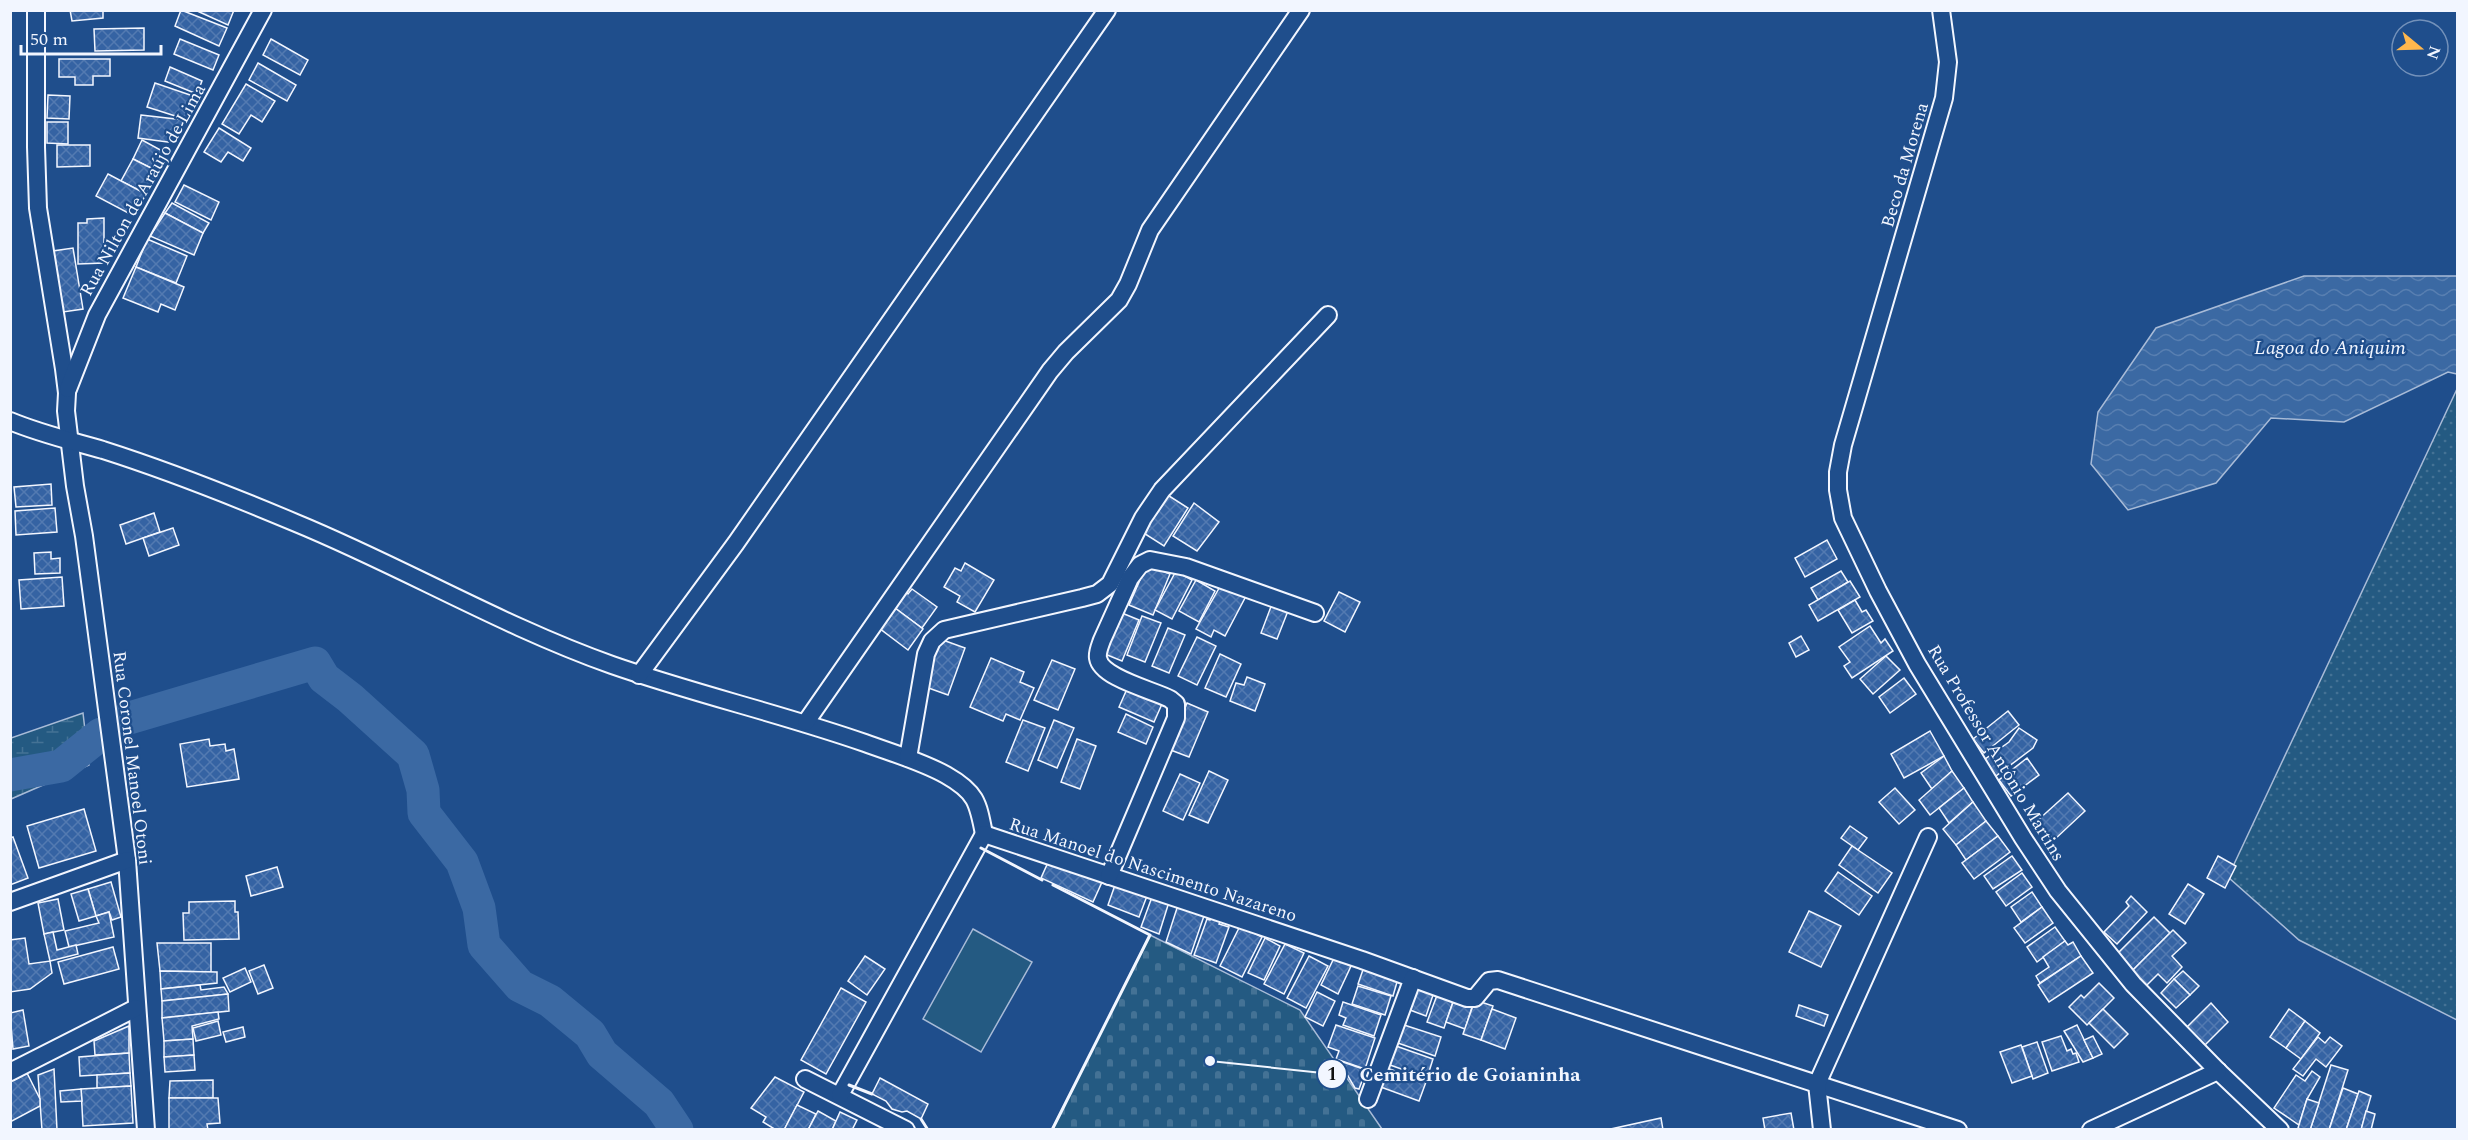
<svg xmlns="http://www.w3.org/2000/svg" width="2468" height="1140" font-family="Spectral,serif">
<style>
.grass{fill:url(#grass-dots);stroke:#a8bbd7;stroke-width:1.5}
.wetland{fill:url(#wetland-marsh);stroke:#a8bbd7;stroke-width:1.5}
.cemetery{fill:url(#cemetery-stones);stroke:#a8bbd7;stroke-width:1.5}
.green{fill:#245a82;stroke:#a8bbd7;stroke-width:1.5}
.water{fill:url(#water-waves);stroke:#a8bbd7;stroke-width:1.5}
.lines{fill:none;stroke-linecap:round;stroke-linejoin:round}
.river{stroke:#3b69a3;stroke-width:33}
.building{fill:url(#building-cross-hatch);stroke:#f2f6ff;stroke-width:1.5}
.street-casing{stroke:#f2f6ff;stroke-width:20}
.street{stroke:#1f4e8c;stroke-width:16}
.wall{stroke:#f2f6ff;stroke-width:3}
.labels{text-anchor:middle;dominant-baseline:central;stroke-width:4.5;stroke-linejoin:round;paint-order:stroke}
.street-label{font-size:18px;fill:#f2f6ff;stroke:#1f4e8c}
.water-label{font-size:20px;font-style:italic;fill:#f2f6ff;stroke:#1f4e8c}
.leader{fill:none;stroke:#f2f6ff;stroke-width:2}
.callout-dot{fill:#f2f6ff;stroke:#1f4e8c;stroke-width:2}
.mark-label{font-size:18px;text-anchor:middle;font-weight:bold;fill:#111}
.callout-label{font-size:20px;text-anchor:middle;font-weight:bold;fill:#f2f6ff;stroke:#1f4e8c;stroke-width:4.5;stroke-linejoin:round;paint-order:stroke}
</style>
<defs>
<pattern id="grass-dots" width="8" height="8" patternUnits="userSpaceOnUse" patternTransform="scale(1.5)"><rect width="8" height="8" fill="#245a82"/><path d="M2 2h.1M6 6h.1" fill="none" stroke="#447295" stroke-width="1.8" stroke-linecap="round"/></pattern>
<pattern id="wetland-marsh" width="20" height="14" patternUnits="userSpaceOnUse" patternTransform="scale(1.5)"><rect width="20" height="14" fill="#245a82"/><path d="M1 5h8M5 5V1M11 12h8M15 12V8" fill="none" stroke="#447295"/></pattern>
<pattern id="cemetery-stones" width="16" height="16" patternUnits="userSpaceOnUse" patternTransform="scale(1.5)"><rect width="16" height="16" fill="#245a82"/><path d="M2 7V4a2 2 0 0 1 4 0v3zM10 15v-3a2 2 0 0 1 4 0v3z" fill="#447295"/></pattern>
<pattern id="water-waves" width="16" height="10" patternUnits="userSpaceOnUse" patternTransform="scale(1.5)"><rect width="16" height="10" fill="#3b69a3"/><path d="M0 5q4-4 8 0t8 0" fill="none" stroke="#587fb1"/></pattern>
<pattern id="building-cross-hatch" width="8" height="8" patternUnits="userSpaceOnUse" patternTransform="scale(1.5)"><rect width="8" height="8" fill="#3563a3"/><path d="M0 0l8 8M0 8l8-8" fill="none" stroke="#537ab1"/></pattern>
</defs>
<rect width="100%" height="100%" fill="#1f4e8c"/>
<path class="grass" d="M2457,389V1020L2299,940L2228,877Z"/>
<path class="wetland" d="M83,713L89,765L11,799V738Z"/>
<path class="cemetery" d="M1150,935L1300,1010L1382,1129L1052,1130Z"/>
<path class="green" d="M973,929L1032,962L981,1052L923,1019Z"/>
<path class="water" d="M2304,276H2457V374L2448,372L2344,422L2271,418L2216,483L2128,510L2091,464L2098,412L2156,328Z"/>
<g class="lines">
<g class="river">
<path d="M126,719L315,663L324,678L350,698L413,755L423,790L424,813L462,862L479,908L484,945L520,986L550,1001L590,1034L602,1054L659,1103L677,1130"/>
<path d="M10,775L61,766L101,734"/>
</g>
</g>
<g class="building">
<path d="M70,10H103V18L72,21Z"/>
<path d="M181,10L227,28L219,46L175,26Z"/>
<path d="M195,10H234L228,25Z"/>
<path d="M144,28V50L95,51L94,29Z"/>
<path d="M180,39L219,55L213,70L174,54Z"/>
<path d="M271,39L308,60L300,75L263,55Z"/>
<path d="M59,59H110V76H93V85H75V77H59Z"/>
<path d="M258,63L296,85L287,101L249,80Z"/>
<path d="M170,67L202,81L197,94L165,81Z"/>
<path d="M155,83L196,97L188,120L147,107Z"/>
<path d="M246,84L275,101L262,122L251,115L239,134L222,124Z"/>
<path d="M48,95L70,96L69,119L47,118Z"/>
<path d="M141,115L184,120L175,143L138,138Z"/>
<path d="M47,122H68V144L47,143Z"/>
<path d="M219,128L251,148L243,161L228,152L221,162L204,152Z"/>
<path d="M142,140L166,153L157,171L133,159Z"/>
<path d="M57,145H90V166L57,167Z"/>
<path d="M133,159L157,171L146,194L121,181Z"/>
<path d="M108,174L146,194L134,216L96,196Z"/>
<path d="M184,185L219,202L211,220L175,202Z"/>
<path d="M172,203L209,223L203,233L165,213Z"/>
<path d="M165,213L203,233L194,255L150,236Z"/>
<path d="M104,218V263L78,264V223H87V219Z"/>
<path d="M147,239L187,256L176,283L136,267Z"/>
<path d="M73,248L83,309L63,312L53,251Z"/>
<path d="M136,267L184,287L175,310L161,304L158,312L123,298Z"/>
<path d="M51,484L52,505L16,507L14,487Z"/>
<path d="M1166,494L1188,508L1164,546L1142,532Z"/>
<path d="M1194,503L1219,522L1197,551L1173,536Z"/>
<path d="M55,508L57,532L16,535L15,511Z"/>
<path d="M154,513L160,532L126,544L120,525Z"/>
<path d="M173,528L179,545L149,556L143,538Z"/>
<path d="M1827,540L1837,559L1805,577L1795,558Z"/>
<path d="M51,552V559L60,558V573L35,574L34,553Z"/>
<path d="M965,563L994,580L975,612L957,602L960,596L944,587L955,568L961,571Z"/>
<path d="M1147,564L1170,574L1153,615L1129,605Z"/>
<path d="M1176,571L1192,580L1172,619L1155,610Z"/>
<path d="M1841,571L1848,582L1818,600L1811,588Z"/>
<path d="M62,577L64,606L21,609L19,580Z"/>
<path d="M1196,580L1215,591L1199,622L1179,611Z"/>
<path d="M1850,581L1860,597L1818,621L1809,605Z"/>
<path d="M1222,583L1246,596L1225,636L1214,630L1211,637L1196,629Z"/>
<path d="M912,589L937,607L922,628L895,608L906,592L908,594Z"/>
<path d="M1339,592L1360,602L1345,632L1324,621Z"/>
<path d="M1855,600L1862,612L1866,610L1873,621L1852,633L1838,610Z"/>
<path d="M1272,604L1288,611L1277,639L1261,633Z"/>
<path d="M895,608L923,629L908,650L879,628Z"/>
<path d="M1117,611L1139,620L1122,661L1100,652Z"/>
<path d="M1142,616L1161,623L1145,662L1127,655Z"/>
<path d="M1870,626L1881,643L1885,639L1893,651L1852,678L1844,666L1850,662L1839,647Z"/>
<path d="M1168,628L1185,635L1169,673L1152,666Z"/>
<path d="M1801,636L1809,650L1796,657L1789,643Z"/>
<path d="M1197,637L1216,646L1197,685L1178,676Z"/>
<path d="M940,639L965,648L948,695L923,686Z"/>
<path d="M1220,654L1241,664L1226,697L1205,688Z"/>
<path d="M1886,656L1900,670L1873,694L1860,679Z"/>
<path d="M991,658L1024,672L1020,682L1034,688L1020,720L1006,714L1003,721L970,707Z"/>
<path d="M1052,660L1075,669L1058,710L1034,700Z"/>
<path d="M1247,677L1265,684L1255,711L1230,701L1236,683L1244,685Z"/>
<path d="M1904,678L1916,694L1890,713L1879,697Z"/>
<path d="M1127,689L1162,704L1154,722L1119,707Z"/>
<path d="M1187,703L1208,712L1189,757L1168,749Z"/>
<path d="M2008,711L2019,725L1984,753L1973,739Z"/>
<path d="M1126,714L1153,727L1146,744L1118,732Z"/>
<path d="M1023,720L1045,728L1028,771L1006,762Z"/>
<path d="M1054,720L1074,728L1057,768L1038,760Z"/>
<path d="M2019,728L2037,740L2033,748L1992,779L1981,762L2009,742Z"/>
<path d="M1930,731L1944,756L1904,778L1891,754Z"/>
<path d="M209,739L210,746L225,744L226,751L234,749L239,779L187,787L180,744Z"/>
<path d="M1077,739L1096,746L1080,789L1061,782Z"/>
<path d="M1944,756L1952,771L1932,789L1921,773Z"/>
<path d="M2027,758L2039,775L2011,796L1999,780Z"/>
<path d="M1209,771L1228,780L1208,823L1189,815Z"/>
<path d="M1952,771L1964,788L1930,815L1919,800Z"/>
<path d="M1180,774L1200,783L1183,820L1163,811Z"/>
<path d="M1895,788L1915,810L1899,824L1879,802Z"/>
<path d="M1964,788L1973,802L1949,823L1939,808Z"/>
<path d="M2068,793L2085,811L2054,840L2037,821Z"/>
<path d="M1973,802L1986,821L1956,845L1943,829Z"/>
<path d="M84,809L96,851L39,868L27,826Z"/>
<path d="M1986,821L1998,836L1966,860L1956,845Z"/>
<path d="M1850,826L1867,838L1858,850L1841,838Z"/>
<path d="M1998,836L2010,852L1974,879L1962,863Z"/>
<path d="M13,837L28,878L10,885V838Z"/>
<path d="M1852,846L1892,873L1878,893L1839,865Z"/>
<path d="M2012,856L2022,870L1993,889L1984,876Z"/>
<path d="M2218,856L2236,866L2225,888L2207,878Z"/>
<path d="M1050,858L1102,882L1093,902L1041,878Z"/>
<path d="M277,867L283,887L251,896L246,876Z"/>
<path d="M1838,872L1872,896L1859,915L1825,891Z"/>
<path d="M2022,873L2032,887L2006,906L1996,892Z"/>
<path d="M111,882L121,917L112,920L109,912L96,916L88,889Z"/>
<path d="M2188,884L2204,894L2185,924L2169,914Z"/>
<path d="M1115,885L1147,896L1139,917L1108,905Z"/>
<path d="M88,889L96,916L79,921L71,894Z"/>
<path d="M2032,892L2042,907L2021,922L2011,907Z"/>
<path d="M2131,896L2147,912L2117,944L2104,932L2129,906L2126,902Z"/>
<path d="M1152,897L1169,902L1159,934L1141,927Z"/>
<path d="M58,899L64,930L44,934L38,903Z"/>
<path d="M235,901V912H238L239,939L184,940L183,913H189V902Z"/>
<path d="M1179,902L1206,910L1191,954L1166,942Z"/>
<path d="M2042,907L2053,923L2025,943L2014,928Z"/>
<path d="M1809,911L1841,926L1821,967L1789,952Z"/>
<path d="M109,912L114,937L69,947L65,931L99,923L96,916Z"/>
<path d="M1212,913L1222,917L1219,924L1229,927L1216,963L1194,955L1207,919L1210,920Z"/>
<path d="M2154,917L2170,933L2132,971L2116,955Z"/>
<path d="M1240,926L1262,937L1242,977L1220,966Z"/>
<path d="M2055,927L2065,941L2037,962L2027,947Z"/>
<path d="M2173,930L2186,943L2172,956L2182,967L2167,983L2158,974L2144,988L2130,973Z"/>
<path d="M53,932L57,950L76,945L78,954L50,961L44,934Z"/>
<path d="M25,938L29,964L50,961L52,973L30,989L10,992V940Z"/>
<path d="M1265,938L1280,946L1264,980L1248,973Z"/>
<path d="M2065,941L2068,945L2073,942L2081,956L2040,983L2036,976L2049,967L2043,957Z"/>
<path d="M157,943H211V972L160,971Z"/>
<path d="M1285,944L1304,953L1284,994L1264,984Z"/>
<path d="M113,947L119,969L64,984L58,962Z"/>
<path d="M865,956L885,969L867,995L848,981Z"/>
<path d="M1309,956L1328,966L1306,1008L1287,998Z"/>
<path d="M2081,956L2093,973L2049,1002L2038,985Z"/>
<path d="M1334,958L1351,966L1338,994L1321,985Z"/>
<path d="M1365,964L1399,975L1393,996L1358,984Z"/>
<path d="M264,965L273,988L258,994L249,971Z"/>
<path d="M245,968L251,982L230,992L223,978Z"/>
<path d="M160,971L217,972V983L161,989Z"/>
<path d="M2183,971L2199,986L2190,995L2174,979Z"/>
<path d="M2174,979L2190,995L2176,1008L2161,993Z"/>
<path d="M2099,983L2114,998L2087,1025L2069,1007L2081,995L2084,998Z"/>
<path d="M1420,984L1435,989L1426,1016L1410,1010Z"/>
<path d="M200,985L201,990L224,987L228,994L162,1001L161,989Z"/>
<path d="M1358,986L1391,996L1385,1015L1352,1004Z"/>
<path d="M841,988L866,1002L826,1074L801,1060Z"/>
<path d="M1439,990L1455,996L1444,1028L1427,1022Z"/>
<path d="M1317,992L1335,1001L1323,1026L1305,1017Z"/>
<path d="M228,994L229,1011L162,1018V1001Z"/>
<path d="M1455,997L1473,1004L1465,1029L1446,1022Z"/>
<path d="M1475,1000L1493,1006L1481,1040L1463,1034Z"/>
<path d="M1343,1002L1381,1015L1374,1036L1343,1025L1346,1018L1339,1015Z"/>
<path d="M2211,1003L2228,1022L2205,1045L2187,1027Z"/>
<path d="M1799,1005L1828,1015L1824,1026L1796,1016Z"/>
<path d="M1492,1009L1516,1018L1505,1049L1481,1040Z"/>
<path d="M2103,1009L2128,1034L2114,1048L2089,1023Z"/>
<path d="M2289,1009L2305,1021L2286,1048L2270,1037Z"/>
<path d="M23,1010L29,1046L13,1049L10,1013Z"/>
<path d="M218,1012L219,1019L192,1026L193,1039L164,1041L162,1018Z"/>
<path d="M218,1021L221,1035L196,1041L193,1028Z"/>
<path d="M2305,1021L2320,1033L2301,1059L2286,1048Z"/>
<path d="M1401,1024L1441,1037L1435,1056L1395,1042Z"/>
<path d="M1336,1025L1375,1038L1365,1069L1336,1059L1339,1051L1328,1047Z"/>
<path d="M2077,1025L2093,1058L2083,1062L2064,1031Z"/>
<path d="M129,1026V1053L95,1055L94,1041Z"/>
<path d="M243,1027L245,1037L226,1042L223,1032Z"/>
<path d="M2061,1036L2067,1051L2071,1049L2073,1054L2076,1053L2079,1062L2052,1071L2042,1042Z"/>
<path d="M2093,1036L2102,1054L2093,1058L2084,1040Z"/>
<path d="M2318,1037L2325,1043L2330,1037L2342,1046L2326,1067L2316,1059L2303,1076L2293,1069Z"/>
<path d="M193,1039L194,1055L164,1057V1041Z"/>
<path d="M2037,1042L2048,1073L2033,1079L2022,1047Z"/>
<path d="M2021,1045L2032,1076L2012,1083L2000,1052Z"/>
<path d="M1396,1046L1433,1059L1427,1078L1390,1065Z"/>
<path d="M129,1053L130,1073L80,1076L79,1057Z"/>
<path d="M194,1055L195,1070L165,1072L164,1057Z"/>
<path d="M1343,1062L1366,1070L1359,1089L1355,1088L1342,1066Z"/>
<path d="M2331,1065L2348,1070L2329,1130H2310Z"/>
<path d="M1384,1067L1426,1082L1419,1101L1378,1086Z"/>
<path d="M54,1069L57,1130H42L38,1075Z"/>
<path d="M2312,1071L2320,1077L2307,1099L2299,1125L2274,1108L2296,1075L2305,1081Z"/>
<path d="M27,1073L40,1099V1106L10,1122V1082Z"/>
<path d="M130,1073L131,1086L97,1088V1075Z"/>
<path d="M775,1077L804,1092L784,1130H776L763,1122L766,1117L751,1108Z"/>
<path d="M880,1078L928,1104L921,1119L907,1111L902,1112L892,1109L886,1101L872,1094Z"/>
<path d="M213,1080V1098H169L170,1081Z"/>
<path d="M131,1086L133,1123L83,1126L81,1089Z"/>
<path d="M2343,1088L2358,1094L2346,1130H2329Z"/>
<path d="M81,1089L82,1101L61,1102L60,1091Z"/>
<path d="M2359,1091L2371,1096L2361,1130H2346Z"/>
<path d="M169,1098H218L220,1123L207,1124L208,1130H169Z"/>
<path d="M2307,1099L2319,1103L2310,1130H2303L2298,1128Z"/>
<path d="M797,1105L816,1114L808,1130H784Z"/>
<path d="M818,1111L836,1121L832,1130H808Z"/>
<path d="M2366,1111L2375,1114L2371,1130H2361Z"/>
<path d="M840,1112L857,1120L852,1130H832Z"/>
<path d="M1791,1113L1794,1130H1765L1763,1118Z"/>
<path d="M1661,1118L1663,1130H1606Z"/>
</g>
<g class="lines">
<g class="street-casing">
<g id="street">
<path d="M36,10V147L38,208L64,369L67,393L66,411L75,486L84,536L127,860L146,1130"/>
<path d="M1941,10L1948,62L1944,98L1843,445L1838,472V490L1843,518L1878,591L1917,664L2023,838L2058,891L2133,984L2218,1071L2280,1130"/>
<path d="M68,389L97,315L263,10"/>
<path d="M10,421C41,434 72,441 103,450C169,471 232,496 296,523C403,567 502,626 612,665C695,694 782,714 865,743C892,753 921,761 946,775C976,792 978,802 984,834"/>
<path d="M639,675L736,543L1107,10"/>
<path d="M806,722L1050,371L1066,352L1119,300L1128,284L1150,230L1301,10"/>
<path d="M908,758L926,654L932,641L944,630L1082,598L1097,594L1110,584L1143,518L1162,490L1328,315"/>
<path d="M984,834L1362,960L1467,998H1475L1489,981L1498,980L1958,1130"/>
<path d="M1109,876L1176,718V704L1170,699C1153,690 1101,678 1098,658C1097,652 1100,646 1102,640L1130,578L1140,565L1150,560L1186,567L1315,613"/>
<path d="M10,902L127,860"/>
<path d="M10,1072L136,1008"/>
<path d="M805,1079L906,1130"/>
<path d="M840,1095L984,834"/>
<path d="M1368,1099L1413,978"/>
<path d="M1822,1130L1817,1084L1928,837"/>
<path d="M2091,1130L2218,1071"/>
</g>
</g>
<use href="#street" class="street"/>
<g class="wall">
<path d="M981,848L1042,880"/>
<path d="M849,1085L872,1094"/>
<path d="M921,1119L928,1130"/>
<path d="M1052,1130L1150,935L1053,885"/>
</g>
</g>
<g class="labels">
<g class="street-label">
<text transform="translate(1905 165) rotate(-74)">Beco da Morena</text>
<text transform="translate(143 190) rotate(-61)">Rua Nilton de Araújo de Lima</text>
<text transform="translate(1996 753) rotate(59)">Rua Professor Antônio Martins</text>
<text transform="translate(132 758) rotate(83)">Rua Coronel Manoel Otoni</text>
<text transform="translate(1153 870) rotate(18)">Rua Manoel do Nascimento Nazareno</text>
</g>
<g class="water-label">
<text x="2330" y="348">Lagoa do Aniquim</text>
</g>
</g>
<path class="leader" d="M1210 1061L1332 1074"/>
<g class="callout-dot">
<circle cx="1210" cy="1061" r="6"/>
<circle cx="1332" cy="1074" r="15"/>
</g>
<g class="mark-label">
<text x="1332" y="1080">1</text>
</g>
<g class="callout-label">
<text x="1470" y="1081">Cemitério de Goianinha</text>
</g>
<rect width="2468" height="1140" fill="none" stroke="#f2f6ff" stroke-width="24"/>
<g transform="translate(2420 48) rotate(109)"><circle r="28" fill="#1f4e8c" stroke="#7391ba" stroke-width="1.5"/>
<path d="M0-4.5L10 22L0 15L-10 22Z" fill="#ffb74d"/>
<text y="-9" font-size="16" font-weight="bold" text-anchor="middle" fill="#f2f6ff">N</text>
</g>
<path d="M21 45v9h140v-9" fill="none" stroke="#f2f6ff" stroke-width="3"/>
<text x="30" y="45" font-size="18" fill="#f2f6ff" stroke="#1f4e8c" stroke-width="4.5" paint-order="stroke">50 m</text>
</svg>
